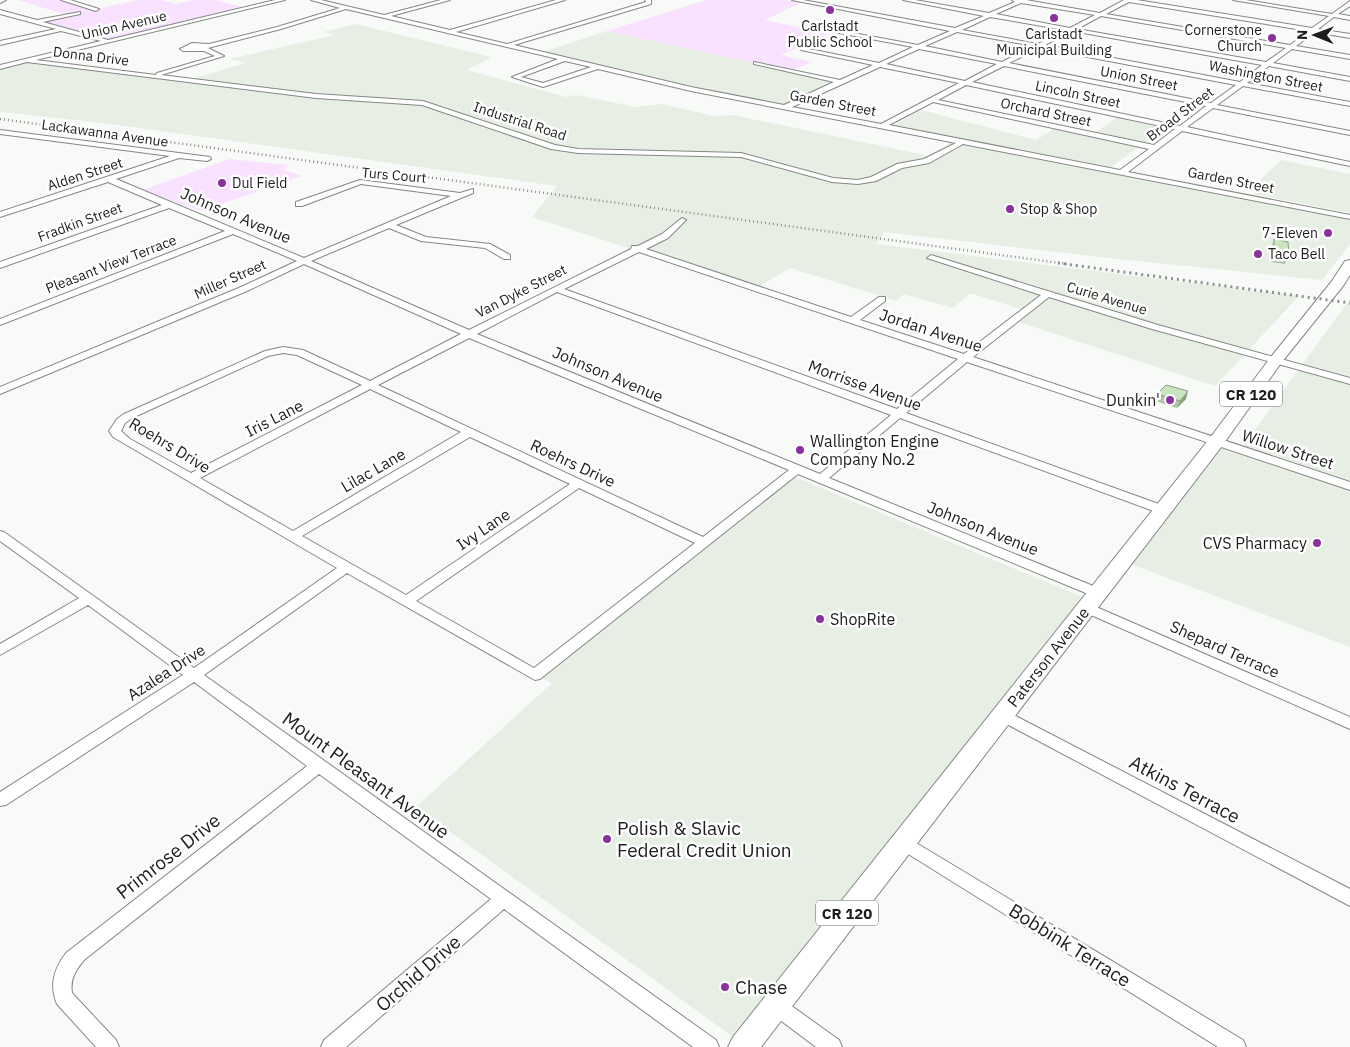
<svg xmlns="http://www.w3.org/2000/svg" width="1350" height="1047" font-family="'IBM Plex Sans',sans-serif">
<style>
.built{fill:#e7efe5}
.green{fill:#f8e2ff}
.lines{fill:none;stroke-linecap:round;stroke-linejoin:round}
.minor-casing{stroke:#848783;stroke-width:2}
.primary-casing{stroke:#848783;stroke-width:2}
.minor{fill:#fff;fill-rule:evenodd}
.primary{fill:#fff;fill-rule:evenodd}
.rail-far1{stroke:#8c8e8b;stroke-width:2.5;stroke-dasharray:1 3;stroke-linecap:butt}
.rail{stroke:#8c8e8b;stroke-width:3;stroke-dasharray:2 4;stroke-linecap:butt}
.wall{fill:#adc5a4}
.shaded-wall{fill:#8da086}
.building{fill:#c9e5bf;stroke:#8da086}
.poi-dot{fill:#89329f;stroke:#fff;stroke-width:2}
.labels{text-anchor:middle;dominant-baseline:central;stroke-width:5;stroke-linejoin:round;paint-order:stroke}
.far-street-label{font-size:14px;fill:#1d1e1c;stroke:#fff}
.far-poi-label{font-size:14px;fill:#1d1e1c;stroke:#fff;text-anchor:start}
.shield{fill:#fff;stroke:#616260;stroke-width:1}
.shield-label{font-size:15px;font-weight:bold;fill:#1d1e1c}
.street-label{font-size:16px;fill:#1d1e1c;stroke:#fff}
.poi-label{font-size:16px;fill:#1d1e1c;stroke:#fff;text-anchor:end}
.near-street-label{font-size:19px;fill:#1d1e1c;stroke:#fff}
.near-poi-label{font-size:19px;fill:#1d1e1c;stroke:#fff;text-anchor:start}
</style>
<rect width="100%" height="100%" fill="#f7faf6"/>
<g class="built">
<path d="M356,24L491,57L467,70L566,97L576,95L636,107L662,104L713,116L733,115L934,157L956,138L893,126L921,110L1036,140L1057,127L1093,134L1116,118L1165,128L1111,167L974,141L968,146L1121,173L1350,217V244L1322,280L1108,258L884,232L876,244L1299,296L1215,386L1015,321L1027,311L970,293L953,308L904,294L897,301L790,268L755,289L532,217L557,186L103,123L0,112V66L27,60L189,80L246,63L229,59L335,35L323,32Z"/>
<path d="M607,31L791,71L830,82L786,107L540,53Z"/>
<path d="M1281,160L1350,174V213L1254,194L1255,185Z"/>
<path d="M1350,299V485L1241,449Z"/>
<path d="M1216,442L1350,489V647L1123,561Z"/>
<path d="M790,475L1092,601L744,1045L416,807L552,683L535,675Z"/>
</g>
<g class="green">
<path d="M18,0H65L96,9L139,0H161L176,4L193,0H215L247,8L105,42L36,21L67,15Z"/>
<path d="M706,0H785L800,3L765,20L829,34L781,55L812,62L791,71L607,31Z"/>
<path d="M230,159L289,165L284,170L302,176L201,211L142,190Z"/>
</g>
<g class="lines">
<g class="minor-casing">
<g id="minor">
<path d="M0,0H6L0,3Z"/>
<path d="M61,0H70L99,9L96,11Z"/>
<path d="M275,0H285L36,60L156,75L157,73L215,56L204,51H183L180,49L192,43L209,44L277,27L340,8L311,0H321L384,15L441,0H450L391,16L450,30L556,0H565L456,32L507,44L646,2L645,0H651V4L514,45L691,87L784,105L834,82L754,64V62L840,80L873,65L801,50L799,47L879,63L913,47L834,32L832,29L918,45L950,31L792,0H803L955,28L984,16L903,0H915L989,13L1015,2L1012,0H1026L1100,13L1124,0H1137L1312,28L1329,16L1233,0H1246L1332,14L1350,1V6L1338,14L1350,16V20L1334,17L1318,29L1350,34V38L1315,32L1296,46L1350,55V59L1292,49L1273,63L1350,77V81L1269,66L1247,83L1350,102V106L1243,86L1217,105L1350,131V135L1213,108L1187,127L1350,162V166L1182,131L1128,172L1350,215V219L963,144L929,163L902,168L876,181L858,184L832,182L741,157L578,153L551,149L422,105L316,98L27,62L0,69V65L101,41L61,31L0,45V41L56,29L0,14V10L37,20L80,12V14L43,22L108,40ZM1129,2L1309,31L1290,45L1106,14ZM1021,3L1095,15L1070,28L996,14ZM346,9L558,59L512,77L543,87L598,69L691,91L956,143L924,159L897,164L871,177L858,180L833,178L741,153L578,149L555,145L423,101L316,94L161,75L224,56L208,48L281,29ZM1101,16L1286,48L1266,62L1077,29ZM990,17L1065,30L1038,44L962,30ZM1072,31L1262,65L1240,82L1045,45ZM957,32L1033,46L1002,62L925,46ZM1040,48L1236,85L1211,103L1009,63ZM919,49L997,64L965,81L886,64ZM565,61L591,67L543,83L521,77ZM1004,66L1206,106L1180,126L972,82ZM880,67L959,83L881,124L792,107ZM966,85L1175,129L1154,145L938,100ZM933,102L1149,149L1120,170L889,125Z"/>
<path d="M0,130L210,157L211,159L207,161L179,158L116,179L304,258L451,196L361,184L302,206H296V202L360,180L460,193L473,189V193L396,225L426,237L490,244L510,255V259H504L485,248L421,241L389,228L311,261L469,330L631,249L632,246H638L662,234L682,218L686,220L668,238L646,249L851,317L879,297H885V301L860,320L964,354L1041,295L927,258L931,255L934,256L1158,325L1350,378V384L1152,329L1049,297L973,357L1350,482V490L967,362L906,413L1167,507L1169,510L1167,513H1159L900,418L829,478L1103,590L1105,593L1103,596H1093L798,474L540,679L535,680L347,573L204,675L716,1040L719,1047H693L504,909L346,1047H321L324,1040L491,899L319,774L84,960C75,971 70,979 72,993L116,1040L119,1047H96L57,1004C49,985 54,969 66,953L307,766L194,682L6,805L0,806V792L183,675L88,605L0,655V644L79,598L0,541V531L4,532L194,668L337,568L113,437L109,431L117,419L124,414L265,351L283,347L303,350L370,381L461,334L304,264L247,291L0,394V387L241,287L297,261L233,234L0,325V319L225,231L169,208L0,268V262L162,205L108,182L0,217V212L170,156L0,134ZM639,252L958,359L897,409L564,289ZM557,292L891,415L820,474L477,334ZM469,338L789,470L703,537L378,385ZM283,353L297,355L362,385L191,473L130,439L121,431L125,423L132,418L268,356ZM370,389L461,432L293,531L200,478ZM470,437L570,484L406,595L302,536ZM579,488L695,543L534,668L416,601Z"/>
<path d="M1087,603L1350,717V729L1082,611L1080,608L1082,605Z"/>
<path d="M1002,709L1350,889V906L997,719L994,715L997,711Z"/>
<path d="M903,835L1243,1040L1246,1047H1218L897,847L895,842L897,837Z"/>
<path d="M775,996L782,999L839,1040L842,1047H816L768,1011L765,1005L768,999Z"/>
</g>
</g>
<g class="primary-casing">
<path id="primary" d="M1350,260V275L1343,286L1281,363L1222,446L761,1047H728L733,1037L1210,438L1271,357L1332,281L1345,261Z"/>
</g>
<use href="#minor" class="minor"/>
<use href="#primary" class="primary"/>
<path class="rail-far1" d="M0,119L1067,264"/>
<path class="rail" d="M1058,263L1350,303"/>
</g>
<g class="wall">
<path d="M1274,239L1289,254L1285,264L1271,262V249Z"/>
<path d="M1157,394L1186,399L1177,408L1155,401Z"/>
</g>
<path class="shaded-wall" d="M1188,391L1186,399L1177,408L1180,401Z"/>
<g class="building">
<path d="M1274,239L1288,242L1289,254L1274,252Z"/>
<path d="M1166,385L1188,391L1180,401L1157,394Z"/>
</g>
<g class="poi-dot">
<circle cx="830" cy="10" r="5"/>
<circle cx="1054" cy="18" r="5"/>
<circle cx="1272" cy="38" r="5"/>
<circle cx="222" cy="183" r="5"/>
<circle cx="1010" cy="209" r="5"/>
<circle cx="1328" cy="233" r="5"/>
<circle cx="1258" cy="254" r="5"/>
<circle cx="1170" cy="400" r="5"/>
<circle cx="800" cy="450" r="5"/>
<circle cx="1317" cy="543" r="5"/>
<circle cx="820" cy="619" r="5"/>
<circle cx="607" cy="839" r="5"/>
<circle cx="725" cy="987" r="5"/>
</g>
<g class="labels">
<g class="far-street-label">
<text transform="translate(124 25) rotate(-13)">Union Avenue</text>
<text transform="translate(91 56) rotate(7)">Donna Drive</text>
<text transform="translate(1266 76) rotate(11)">Washington Street</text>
<text transform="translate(1139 78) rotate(11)">Union Street</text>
<text transform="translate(1078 94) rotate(12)">Lincoln Street</text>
<text transform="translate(833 103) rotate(11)">Garden Street</text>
<text transform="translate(1046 112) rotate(12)">Orchard Street</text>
<text transform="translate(1180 114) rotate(-37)">Broad Street</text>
<text transform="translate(520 121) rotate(18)">Industrial Road</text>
<text transform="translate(105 133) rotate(8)">Lackawanna Avenue</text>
<text transform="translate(85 174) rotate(-18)">Alden Street</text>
<text transform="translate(394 175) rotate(5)">Turs Court</text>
<text transform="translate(1231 180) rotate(11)">Garden Street</text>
<text transform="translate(80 222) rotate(-20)">Fradkin Street</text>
<text transform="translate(111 264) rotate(-21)">Pleasant View Terrace</text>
<text transform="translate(230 279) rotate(-24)">Miller Street</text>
<text transform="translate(521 291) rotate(-27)">Van Dyke Street</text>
<text transform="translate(1107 298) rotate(17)">Curie Avenue</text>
</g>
<g class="far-poi-label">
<text x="830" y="26" text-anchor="middle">Carlstadt<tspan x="830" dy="16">Public School</tspan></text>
<text x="1262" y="30" text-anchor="end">Cornerstone<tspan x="1262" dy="16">Church</tspan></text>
<text x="1054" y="34" text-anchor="middle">Carlstadt<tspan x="1054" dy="16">Municipal Building</tspan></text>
<text x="232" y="183">Dul Field</text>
<text x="1020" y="209">Stop &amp; Shop</text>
<text x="1318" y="233" text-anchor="end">7-Eleven</text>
<text x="1268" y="254">Taco Bell</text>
</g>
<g class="shield">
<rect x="1220" y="381.5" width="62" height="25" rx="4"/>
<rect x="816" y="900.5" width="62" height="25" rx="4"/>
</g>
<g class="shield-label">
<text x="1251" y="394">CR 120</text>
<text x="847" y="913">CR 120</text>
</g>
<g class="street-label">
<text transform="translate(236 215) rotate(23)">Johnson Avenue</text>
<text transform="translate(931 330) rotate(18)">Jordan Avenue</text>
<text transform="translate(608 374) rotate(23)">Johnson Avenue</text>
<text transform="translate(865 385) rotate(20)">Morrisse Avenue</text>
<text transform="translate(274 418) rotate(-27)">Iris Lane</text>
<text transform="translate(170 445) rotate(31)">Roehrs Drive</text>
<text transform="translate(1288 449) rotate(18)">Willow Street</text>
<text transform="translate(573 463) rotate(25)">Roehrs Drive</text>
<text transform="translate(373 470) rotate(-30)">Lilac Lane</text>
<text transform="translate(983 528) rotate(22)">Johnson Avenue</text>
<text transform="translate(483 529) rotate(-34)">Ivy Lane</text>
<text transform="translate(1225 649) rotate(24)">Shepard Terrace</text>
<text transform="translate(1048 657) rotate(-52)">Paterson Avenue</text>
<text transform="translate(166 672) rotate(-33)">Azalea Drive</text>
</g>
<g class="poi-label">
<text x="1160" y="400">Dunkin'</text>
<text x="810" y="441" text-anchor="start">Wallington Engine<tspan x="810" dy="18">Company No.2</tspan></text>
<text x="1307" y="543">CVS Pharmacy</text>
<text x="830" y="619" text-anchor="start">ShopRite</text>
</g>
<g class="near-street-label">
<text transform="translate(366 775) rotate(36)">Mount Pleasant Avenue</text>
<text transform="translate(1185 789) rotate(28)">Atkins Terrace</text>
<text transform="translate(168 856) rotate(-38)">Primrose Drive</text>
<text transform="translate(1070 945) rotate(32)">Bobbink Terrace</text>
<text transform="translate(418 973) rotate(-41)">Orchid Drive</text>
</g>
<g class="near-poi-label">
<text x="617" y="828">Polish &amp; Slavic<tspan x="617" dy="22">Federal Credit Union</tspan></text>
<text x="735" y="987">Chase</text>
</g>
</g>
<g transform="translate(1315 35) rotate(271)" stroke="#ffffff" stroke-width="4" paint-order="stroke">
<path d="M0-4L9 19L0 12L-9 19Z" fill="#1d1e1c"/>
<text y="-8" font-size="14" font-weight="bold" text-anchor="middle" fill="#1d1e1c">N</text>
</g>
</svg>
